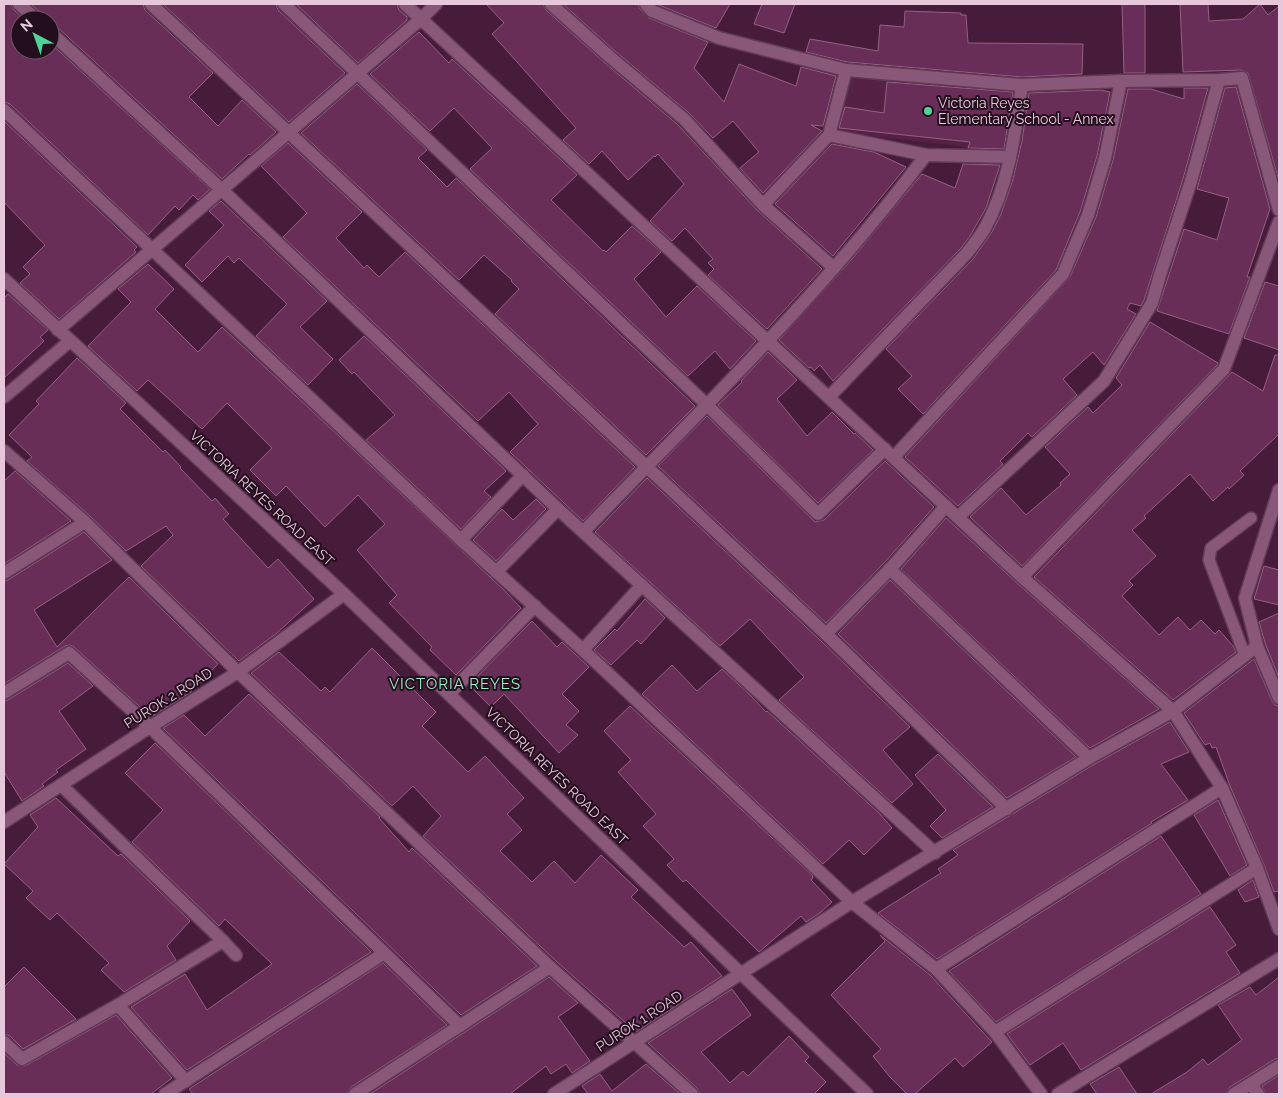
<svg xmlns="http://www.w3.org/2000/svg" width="1283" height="1098" font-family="Raleway,sans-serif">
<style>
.built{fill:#552246}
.building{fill:#682e57;stroke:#946183}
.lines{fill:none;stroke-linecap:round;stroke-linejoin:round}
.service-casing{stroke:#603955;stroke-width:14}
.pedestrian-casing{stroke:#603955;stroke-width:15}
.minor-casing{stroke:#603955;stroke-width:15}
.tertiary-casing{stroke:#603955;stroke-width:15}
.service{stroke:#895778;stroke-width:11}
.pedestrian{stroke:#895778;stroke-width:12}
.minor{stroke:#895778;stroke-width:12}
.tertiary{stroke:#895778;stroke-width:12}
.poi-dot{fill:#50d398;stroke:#220e1c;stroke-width:2}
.labels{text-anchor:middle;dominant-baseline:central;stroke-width:4;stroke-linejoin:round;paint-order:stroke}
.poi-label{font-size:14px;fill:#e6c8da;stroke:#220e1c;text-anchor:start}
.street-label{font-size:14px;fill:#e6c8da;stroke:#220e1c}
.neighbourhood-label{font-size:15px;letter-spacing:1px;fill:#9bedc2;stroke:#220e1c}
</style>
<rect width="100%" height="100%" fill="#471b3a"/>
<path class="built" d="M848,74L1019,90L1009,152L836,132Z"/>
<g class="building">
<path d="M4,4H11L14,10L25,20H20V50H50V43L210,189L198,200L193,195L179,210L175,206L148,235L10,104L4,102Z"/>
<path d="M31,4H143L145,10L213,73L189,97L218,126L242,100L276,132L250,155L249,154L222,179L56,26L50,24V20H45L42,14Z"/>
<path d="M163,4H276L278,10L345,73L289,122Z"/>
<path d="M296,4H397L399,10L407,17V20L358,63Z"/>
<path d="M486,4H543L546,10L605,63L678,125L757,210L822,269L767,329L708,275L714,269L708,263L713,259L685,228L672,241L650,221L684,184L658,154L655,157L654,156L628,180L602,151L589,164L563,140L576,128L492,34L504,23Z"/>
<path d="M563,4H638L640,9L649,18L708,42L694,68L724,102L739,64L796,86L801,67L836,76L823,126L811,125L822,131L763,193L740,168L759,152L733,121L713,138L689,113L615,51Z"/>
<path d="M656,4H730L716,28Z"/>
<path d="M762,4H795L784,33L754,24Z"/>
<path d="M1122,4H1145V73H1124Z"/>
<path d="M1180,4H1208L1209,21L1243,19L1260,4L1268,15L1279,6V181L1248,73L1241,70L1183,72Z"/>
<path d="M905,11L961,13V15H966L968,43L1083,44L1082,74L1022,77L847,62L806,52L810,39L878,51L880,25L904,27Z"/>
<path d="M419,32L449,63L452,59L577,175L551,200L603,251L604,250L606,252L632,226L661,252L634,279L666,317L697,286L756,341L730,369L715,351L688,376L470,169L492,148L454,108L430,131L370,74Z"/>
<path d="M887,82L1013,92L1004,149L968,148L970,142L839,128L845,107L884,113Z"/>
<path d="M357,84L427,150L418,158L447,187L456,178L695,406L646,455L495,314L519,289L511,281L512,280L484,255L459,280L301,133Z"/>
<path d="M1236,87L1270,209L1247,277H1250L1229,334L1157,311L1184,229L1217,240L1229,198L1197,189L1225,88Z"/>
<path d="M1184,88H1208L1183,179L1144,300L1141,306L1130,303L1127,309L1136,314L1104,365L1093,352L1063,379L1077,395L1032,437L1028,433L1000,461L1003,464L958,506L905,457L1070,277L1096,217L1113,160L1128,89H1151L1184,99Z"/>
<path d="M1101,90L1110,92L1097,156L1080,212L1056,270L923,414L898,389L912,376L886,349L973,259L992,232L1001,214L1013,179L1022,141L1029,93Z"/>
<path d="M4,121L137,247L134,250L136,252L59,319L20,283L30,274L23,267L45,245L4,202Z"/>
<path d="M288,143L362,212L336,238L364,268L367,265L379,277L405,252L635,467L583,521L510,452L538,424L509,392L478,421L283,237L307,213L261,166Z"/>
<path d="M832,144L874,152L906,167L833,256L775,204Z"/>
<path d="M963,164L1000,165L986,208L970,236L961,248L833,381L820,365L814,371L811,367L809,368L779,340L852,259L922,174L955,188Z"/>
<path d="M221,201L327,301L300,327L333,359L308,385L256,336L287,304L239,258L234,263L228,256L202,282L185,265L224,225L209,211Z"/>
<path d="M148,264L174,289L155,309L198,352L222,327L505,591L521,608L456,675L430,650L432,647L389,603L397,595L357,550L385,524L358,495L325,527L286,486L276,496L250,470L272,448L227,403L202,429L148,380L137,391L88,346L131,302L118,289Z"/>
<path d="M1265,282L1279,286V350L1244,338Z"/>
<path d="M8,294L48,330L40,337L44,341L4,378V298Z"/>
<path d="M1150,322L1218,363L1217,365L1022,566L970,517L1001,488L1026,515L1061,485L1060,483L1070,474L1045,447L1088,407L1093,413L1122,385L1116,378Z"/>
<path d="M364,336L506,471L484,491L491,497L461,529L366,440L395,415L354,372L352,374L339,360Z"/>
<path d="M768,352L797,380L777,399L807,436L832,412L854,434L855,433L873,450L818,503L718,405L742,382L741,381Z"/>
<path d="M1275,355H1279V434L1240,471L1244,475L1229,489L1228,487L1213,501L1190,474L1144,516L1146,518L1132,530L1156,556L1129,581L1133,585L1122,596L1159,635L1178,617L1190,630L1201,620L1215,634L1219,630L1233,646L1236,652L1173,700L1034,577L1232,372L1263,391Z"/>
<path d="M77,358L126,403L120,409L163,452L165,450L181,467L180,468L212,501L215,498L229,514L223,519L268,568L278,559L314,599L277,633L239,661L141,566L173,535L166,526L126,551L90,516L27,461L32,457L9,435L39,404L36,401Z"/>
<path d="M707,416L815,522L824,520L885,461L934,507L884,563L826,623L658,466Z"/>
<path d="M15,471L71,521L4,564V481Z"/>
<path d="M647,478L820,640L910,727L883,750L913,784L892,803L779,700L804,677L750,619L720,646L595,532Z"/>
<path d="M536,499L546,509L496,561L473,540L502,509L513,520Z"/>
<path d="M946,518L1017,583L1159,709L1090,748L901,569Z"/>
<path d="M84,532L112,560L34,610L57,647L129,577L218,664L191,692L151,717L74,647L70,645L65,646L4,684V581L8,580Z"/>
<path d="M1264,566L1279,570V605L1254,599Z"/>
<path d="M890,580L1076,757L1007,798L838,634Z"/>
<path d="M645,599L665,618L641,644L637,640L611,665L594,650L615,629L617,631Z"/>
<path d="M1279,613V678L1265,643L1259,622Z"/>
<path d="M532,621L557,647L562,642L589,667L562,694L579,711L566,725L578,735L559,753L504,694L491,707L469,685Z"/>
<path d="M372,648L436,712L422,726L468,772L485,756L524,798L507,814L522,830L500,851L532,882L554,861L575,883L601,855L638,890L631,897L684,947L691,942L722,976L636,1032L556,961L423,836L441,816L413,786L392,806L251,673L279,652L321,691L325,687L330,692Z"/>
<path d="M1254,659L1272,701L1275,705L1279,706V891L1274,892L1264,865L1230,786L1216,747L1212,748L1210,743L1205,745L1184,713Z"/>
<path d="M68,663L93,686L59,711L86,749L56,770L58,772L42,784L44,786L22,801L4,772V701L8,700Z"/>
<path d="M672,665L697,691L722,669L752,697L766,712L767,711L880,814L892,828L864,855L849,840L823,864L642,694Z"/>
<path d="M249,694L380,817L379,818L409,852L412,848L537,966L461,1015L163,728L184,715L205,736Z"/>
<path d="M630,706L812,875L813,878L811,880L832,902L821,912L806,922L801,916L759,952L686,880L683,882L667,865L674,859L643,826L656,814L618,772L631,760L604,731Z"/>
<path d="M1170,722L1189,752L1161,764L1188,800L1151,822L1152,823L937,959L878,913L941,873L938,869L958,855L953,850L1093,765Z"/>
<path d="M155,743L371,952L187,1070L131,1007L185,974L207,1010L272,964L225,919L219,926L132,842L163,810L125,773Z"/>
<path d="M938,754L993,807L942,838L930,826L946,810L915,775Z"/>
<path d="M56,798L118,856L121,854L190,921L167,946L176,960L124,992L101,970L109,963L57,913L50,920L26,898L33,891L4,864L38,827L30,815Z"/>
<path d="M1218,800L1247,865L1230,876L1194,815Z"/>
<path d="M1161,836L1201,894L996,1022L949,971Z"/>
<path d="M1253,880L1259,897L1245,902L1238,890Z"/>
<path d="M1210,907L1236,945L1226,952L1240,973L1081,1070L1063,1043L1030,1065L1007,1034Z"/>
<path d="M880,935L930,975L992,1042L963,1067L955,1058L915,1094H907L890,1077L873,1056L881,1049L831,995L885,941Z"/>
<path d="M383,963L447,1025L351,1087L347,1094H193L189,1089Z"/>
<path d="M24,967L76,1019L23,1049L10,1036L4,1034V987Z"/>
<path d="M549,977L578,1003L558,1017L590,1061L572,1073L566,1064L551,1074L546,1066L510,1094H370Z"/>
<path d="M1279,977V1058L1275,1059L1230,1087L1226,1094H1151L1187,1072L1203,1059L1208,1065L1242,1040L1218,1005L1250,987L1256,995Z"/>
<path d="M732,989L751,1015L701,1052L730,1083L743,1071L748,1076L789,1036L809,1057L805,1061L826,1082L814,1094H700L697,1088L648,1043Z"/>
<path d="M116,1015L172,1078L151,1094H4V1053L17,1065L25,1066Z"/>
<path d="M646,1064L680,1094H588L582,1086L600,1074L612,1091Z"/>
<path d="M1119,1067L1137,1094H1097L1090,1084Z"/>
<path d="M1279,1075V1094H1266L1262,1086Z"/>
</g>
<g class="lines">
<g class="service-casing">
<path id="service" d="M1245,656L1209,560L1211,548L1251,518"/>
</g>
<g class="pedestrian-casing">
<g id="pedestrian">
<path d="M19,4L37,20"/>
<path d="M151,4L826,634L1007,809"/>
<path d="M405,4L421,19"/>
<path d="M551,4L610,57L684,119L763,205"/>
<path d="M50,32L221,189L558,509L935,853"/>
<path d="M846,70L829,135L926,155L1010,157"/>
<path d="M357,73L707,405L818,514L885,449"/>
<path d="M829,135L763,205L834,268"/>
<path d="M829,397L967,253C973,245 980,237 985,228C1009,185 1015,133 1022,85"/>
<path d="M894,457L1063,274L1088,215L1105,158L1121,81"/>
<path d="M958,517L1104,381L1152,303L1160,275L1191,181L1219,80"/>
<path d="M584,531C702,409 824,291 926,155"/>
<path d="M461,540L523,475"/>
<path d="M890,569L1089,758"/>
<path d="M496,572L558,509"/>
<path d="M4,573L85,522"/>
<path d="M1022,577L1224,369L1279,222"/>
<path d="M826,634L890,569L946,506"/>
<path d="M583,650L642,585"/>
<path d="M4,693L69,653L150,727L460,1026"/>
<path d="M61,785L223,941L118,1005"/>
<path d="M223,941L236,955"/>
<path d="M4,1042L22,1059L118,1005L186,1081"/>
<path d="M1251,1084L1258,1094"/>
<path d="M165,1094L383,954"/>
<path d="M355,1094L550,967"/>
</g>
</g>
<g class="minor-casing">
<g id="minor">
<path d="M284,4L357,73"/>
<path d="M646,4L652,11L719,38L846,70L1022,85L1121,81L1219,80L1242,78L1279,210"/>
<path d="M421,19L1022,577L1173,711L1222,788L1257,868L1279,929"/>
<path d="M4,110L461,540L583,650L852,902L936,969L995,1032L1041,1094"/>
<path d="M58,330L421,19L436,4"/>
<path d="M4,451L85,522L238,672L550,967L692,1094"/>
<path d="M1279,490L1245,598L1257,646L1279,698"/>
<path d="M449,694L535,606"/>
<path d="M4,822L150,727L238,672L344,594"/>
<path d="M936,969L1222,788"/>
<path d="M995,1032L1257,868"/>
<path d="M554,1094L852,902L1089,758L1173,711L1257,646"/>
<path d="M1058,1094L1279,959"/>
<path d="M1234,1094L1279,1066"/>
</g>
</g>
<g class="tertiary-casing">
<g id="tertiary">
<path d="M4,279L344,594L867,1094"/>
<path d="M4,397L70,341"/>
</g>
</g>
<use href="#service" class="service"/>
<use href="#pedestrian" class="pedestrian"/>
<use href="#minor" class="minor"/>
<use href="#tertiary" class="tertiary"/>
</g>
<circle class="poi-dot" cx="928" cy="111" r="5"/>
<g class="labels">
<g class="poi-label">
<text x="938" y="103">Victoria Reyes<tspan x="938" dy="16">Elementary School - Annex</tspan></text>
</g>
<g class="street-label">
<text transform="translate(262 498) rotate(43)">VICTORIA REYES ROAD EAST</text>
<text transform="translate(168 698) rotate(-32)">PUROK 2 ROAD</text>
<text transform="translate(557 776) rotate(44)">VICTORIA REYES ROAD EAST</text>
<text transform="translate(639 1021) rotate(-33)">PUROK 1 ROAD</text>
</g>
<g class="neighbourhood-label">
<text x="455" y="684">VICTORIA REYES</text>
</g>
</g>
<rect width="1283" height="1098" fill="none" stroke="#e6c8da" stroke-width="10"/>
<g transform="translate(35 35) rotate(319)"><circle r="24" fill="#220e1c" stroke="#705868"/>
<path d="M0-4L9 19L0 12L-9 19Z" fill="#50d398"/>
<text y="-8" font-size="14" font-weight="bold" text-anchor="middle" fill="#e6c8da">N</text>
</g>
</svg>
